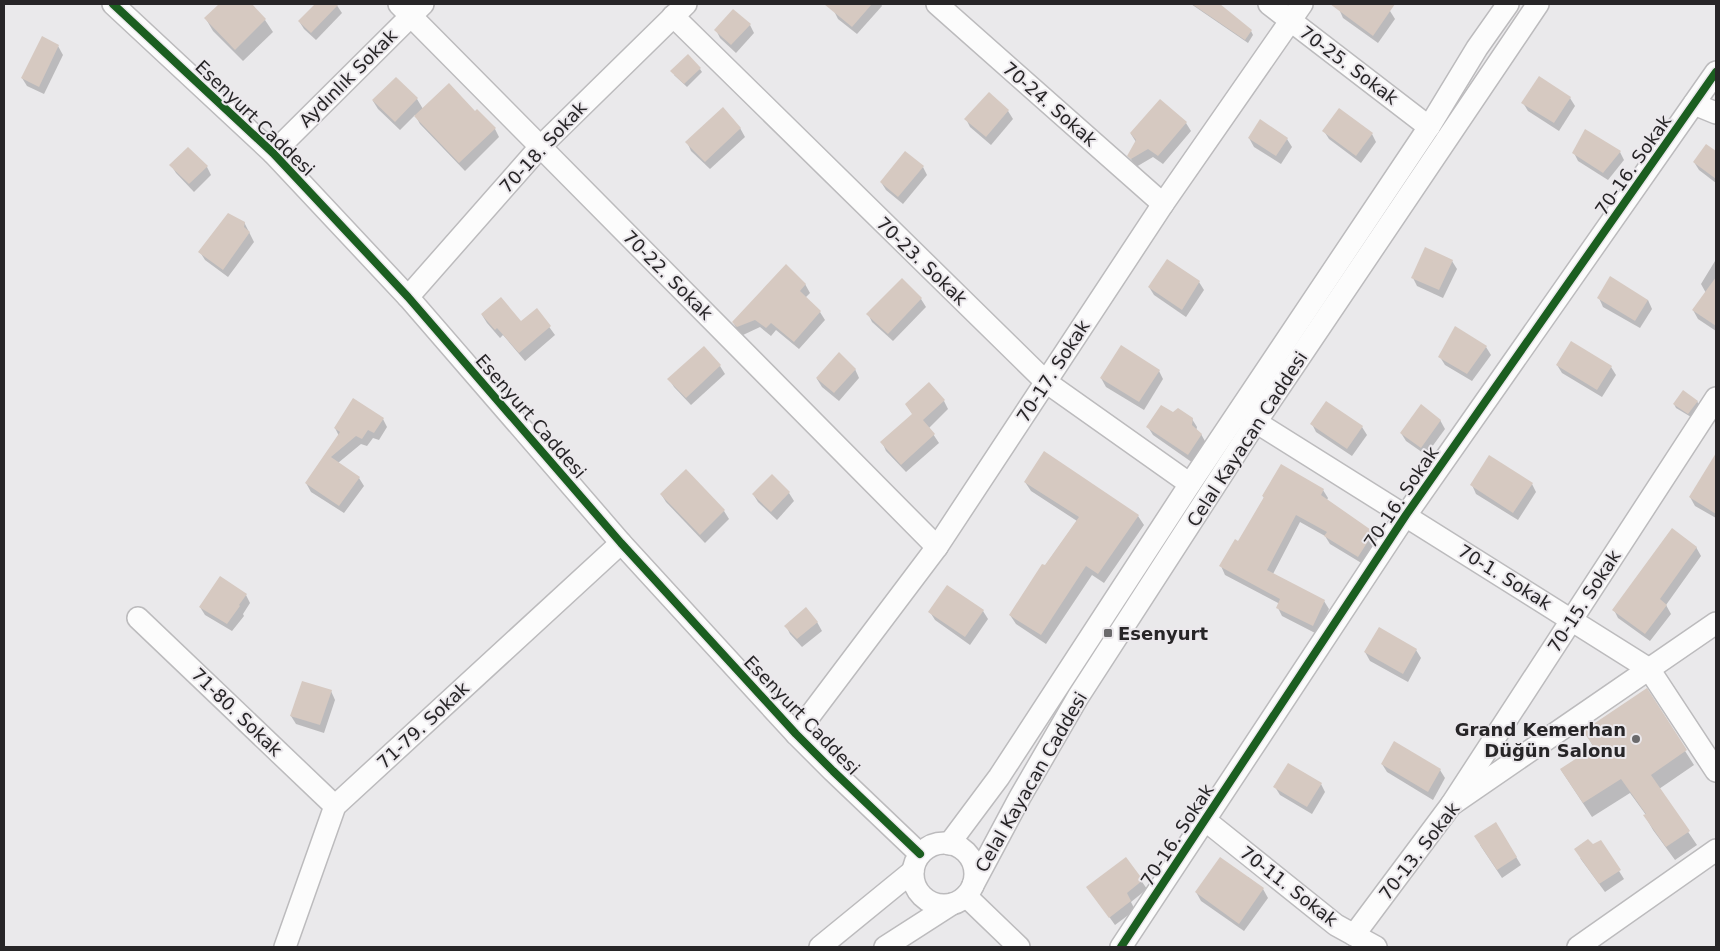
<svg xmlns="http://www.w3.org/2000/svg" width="1720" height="951" font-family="'DejaVu Sans',sans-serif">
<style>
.shadow{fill:#0003}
.building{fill:#d6c9c1}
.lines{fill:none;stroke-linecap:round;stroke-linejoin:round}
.minor-casing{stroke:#bcbbbd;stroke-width:24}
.minor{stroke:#fcfcfc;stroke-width:21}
.cycleway-casing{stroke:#ebe8ec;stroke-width:11}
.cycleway{stroke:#1b5e20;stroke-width:8}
.poi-dot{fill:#6b6a6c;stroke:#ebe8ec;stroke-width:2}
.labels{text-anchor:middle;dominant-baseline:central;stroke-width:4;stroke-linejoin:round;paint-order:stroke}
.street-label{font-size:18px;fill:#272527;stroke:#ebe8ec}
.poi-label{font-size:18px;font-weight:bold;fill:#272527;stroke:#ebe8ec;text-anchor:start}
</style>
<rect width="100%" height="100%" fill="#eae9eb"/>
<g class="shadow">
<path d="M221,4H250L265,20L273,32L243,61L213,31L206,19Z"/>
<path d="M317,4H336L342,13L316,40L304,29L299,21Z"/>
<path d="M840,4H881L882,6L857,34L838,19L834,11Z"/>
<path d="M1191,4H1218L1251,31L1253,35L1248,43Z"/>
<path d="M1342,4H1381L1390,11L1395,19L1378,43L1343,18L1339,9Z"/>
<path d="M750,25L754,33L736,53L720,38L716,30Z"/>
<path d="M58,46L63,55L44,94L27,86L22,78Z"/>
<path d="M700,69L702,72L687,87L674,75Z"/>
<path d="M396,78L417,99L423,109L475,113L495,129L499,137L465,171L420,124L415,115L400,130L378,109L373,101Z"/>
<path d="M989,94L1008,111L1013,119L991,145L970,127L966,119Z"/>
<path d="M1570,98L1575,106L1559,131L1528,111L1523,103Z"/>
<path d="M1260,121L1287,139L1292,147L1281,164L1254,147L1249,138Z"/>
<path d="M1186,123L1191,131L1163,164L1153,157L1136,167L1134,164L1129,156L1136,142L1131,134Z"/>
<path d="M740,128L745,137L710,169L691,151L687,142Z"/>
<path d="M1324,131L1372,134L1376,142L1361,163L1329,139Z"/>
<path d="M1706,146L1716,153V183L1699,170L1694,162Z"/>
<path d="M1620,152L1624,160L1608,180L1578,161L1574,153Z"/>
<path d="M171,165L207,167L211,175L194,192L176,173Z"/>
<path d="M923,167L927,175L903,204L886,190L881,182Z"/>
<path d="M244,222L254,242L228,277L205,260L200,252Z"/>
<path d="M1452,261L1457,269L1443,298L1417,286L1413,278Z"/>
<path d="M1715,261H1716V331L1698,319L1693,310L1706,293L1701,284Z"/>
<path d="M902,280L921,299L926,307L893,341L872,322L868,314Z"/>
<path d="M1199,282L1204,290L1186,317L1154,295L1149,287Z"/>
<path d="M805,284L810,293L805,298L820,312L825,320L799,349L776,330L771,336L760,327L743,335L738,331L733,322Z"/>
<path d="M1599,298L1648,300L1652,309L1640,328L1603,307Z"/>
<path d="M537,310L555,335L525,361L503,335L500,338L487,323L482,315L521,323Z"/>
<path d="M1486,347L1491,355L1472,381L1445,365L1440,357Z"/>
<path d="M1557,365L1611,367L1616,375L1602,397L1562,373Z"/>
<path d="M720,366L725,374L691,405L674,387L669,379Z"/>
<path d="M855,369L859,378L839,401L822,387L817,379Z"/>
<path d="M1159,371L1163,379L1144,410L1106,387L1101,378Z"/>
<path d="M944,401L948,409L929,428L939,443L906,472L886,451L882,442L913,415L906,404Z"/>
<path d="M1697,401L1699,405L1691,417L1676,408L1674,404Z"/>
<path d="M1173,414L1192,419L1197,427L1196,431L1201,434L1206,443L1193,463L1153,435L1148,427Z"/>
<path d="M383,419L387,427L379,440L373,438L367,446L361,444L338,463L359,478L364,486L344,513L311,492L306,483L339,436L335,428Z"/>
<path d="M1440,420L1445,429L1426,455L1406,441L1401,433Z"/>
<path d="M1312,424L1362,427L1367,435L1352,456L1316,432Z"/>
<path d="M1709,466L1716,471V518L1695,506L1690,497Z"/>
<path d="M686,471L724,511L729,519L705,543L666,502L661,494Z"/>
<path d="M1025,482L1138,516L1144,525L1104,583L1092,575L1046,644L1016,624L1010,615L1077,521L1031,491Z"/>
<path d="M1532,484L1536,492L1518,520L1476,494L1472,485Z"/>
<path d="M1323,490L1328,498L1327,500L1374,533L1378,541L1363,564L1330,544L1325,536L1300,522L1273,574L1324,601L1329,609L1317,634L1282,616L1278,608L1280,604L1225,575L1221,566L1238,543L1264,498L1263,496Z"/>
<path d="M789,493L794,501L777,520L758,502L753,494Z"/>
<path d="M1696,547L1701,556L1666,605L1671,614L1650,641L1618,618L1614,610Z"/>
<path d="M246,595L250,603L243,614L244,616L232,631L205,615L200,607Z"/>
<path d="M983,611L988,619L970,645L935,620L930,612Z"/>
<path d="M817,622L822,631L802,647L790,634L786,626Z"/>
<path d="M1416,650L1421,658L1408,682L1370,661L1365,652Z"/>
<path d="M1646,690L1694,765L1659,789L1697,845L1675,860L1653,830L1645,816L1646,815L1630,793L1592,817L1561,770L1594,748L1585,732Z"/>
<path d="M331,691L335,700L324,733L296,724L291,716Z"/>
<path d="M1395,743L1440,770L1445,778L1433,800L1387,772L1382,764Z"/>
<path d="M1321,784L1325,792L1312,814L1280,795L1275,787Z"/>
<path d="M1496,824L1521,865L1502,878L1480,845Z"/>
<path d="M1580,858L1619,871L1624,879L1605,892Z"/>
<path d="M1126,859L1147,889L1131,902L1135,910L1115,925L1088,887Z"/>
<path d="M1248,877L1263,889L1268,898L1244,931L1201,901L1196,892Z"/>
</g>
<g class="building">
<path d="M219,4H252L266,19L235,50L204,18Z"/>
<path d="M315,4H339L311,33L298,21Z"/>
<path d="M824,4H872L852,27Z"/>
<path d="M1192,4H1220L1252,30L1245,40Z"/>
<path d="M1330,4H1395L1373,36Z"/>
<path d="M733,9L751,24L731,45L714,30Z"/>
<path d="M42,36L59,45L39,87L21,78Z"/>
<path d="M688,54L701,68L684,84L670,71Z"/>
<path d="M1539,76L1571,97L1554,123L1521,103Z"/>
<path d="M396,77L418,98L395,122L372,100Z"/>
<path d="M449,83L475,111L477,109L496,128L459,163L414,116Z"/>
<path d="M989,92L1009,110L986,137L964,119Z"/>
<path d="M1160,99L1187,122L1158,156L1148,149L1131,159L1127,156L1136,140L1130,133Z"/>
<path d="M723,107L741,128L705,162L685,142Z"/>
<path d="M1339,108L1373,133L1356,156L1322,131Z"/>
<path d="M1260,119L1288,138L1276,156L1248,138Z"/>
<path d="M1585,129L1621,151L1603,173L1572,153Z"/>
<path d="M1706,144L1716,151V179L1693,162Z"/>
<path d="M188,147L208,166L189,184L169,165Z"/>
<path d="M905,151L924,166L898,197L880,182Z"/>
<path d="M228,213L245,222L244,227L250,232L223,270L198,252Z"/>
<path d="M1425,247L1453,260L1439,290L1411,278Z"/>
<path d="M1167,259L1200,281L1182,310L1148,287Z"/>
<path d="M786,264L806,284L800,291L821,311L794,342L771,323L766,328L755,320L737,327L732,322Z"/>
<path d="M1610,276L1648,300L1635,321L1597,298Z"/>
<path d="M1716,277V326L1692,310Z"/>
<path d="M902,278L922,298L888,334L866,314Z"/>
<path d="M501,297L521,321L537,308L551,326L519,353L497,328L495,330L481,314Z"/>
<path d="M1455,326L1487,346L1467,374L1438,357Z"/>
<path d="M1571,341L1612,366L1597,390L1556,365Z"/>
<path d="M1121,345L1160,370L1139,402L1100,378Z"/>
<path d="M704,346L721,365L686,398L667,379Z"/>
<path d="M839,352L856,369L834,393L816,378Z"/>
<path d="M929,382L945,400L923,420L935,434L901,465L880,442L912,414L905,404Z"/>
<path d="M1683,390L1698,401L1688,414L1673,404Z"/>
<path d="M353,398L384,418L374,433L368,430L362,439L356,436L331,457L360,477L339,506L305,483L340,432L334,428Z"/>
<path d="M1326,401L1363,426L1347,449L1310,424Z"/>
<path d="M1421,404L1441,420L1421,448L1400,433Z"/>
<path d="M1161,405L1173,412L1178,408L1193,418L1192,425L1202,434L1188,455L1146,427Z"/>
<path d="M1044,451L1139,515L1098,574L1086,566L1041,635L1009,615L1042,564L1045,565L1079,517L1024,482Z"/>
<path d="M1716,453V514L1689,497Z"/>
<path d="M1489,455L1533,483L1513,513L1470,485Z"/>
<path d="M1281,464L1324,489L1321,495L1374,532L1358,557L1324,536L1327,532L1296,515L1267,570L1325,600L1313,626L1276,608L1280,599L1219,566L1235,539L1238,541L1264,497L1262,496Z"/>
<path d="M686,469L725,510L700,535L660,494Z"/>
<path d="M772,474L790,492L771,512L752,494Z"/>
<path d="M1672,528L1697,547L1660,599L1667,605L1645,634L1612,610Z"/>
<path d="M220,576L247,594L239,605L240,606L227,624L199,607Z"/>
<path d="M947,585L984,610L965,637L928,612Z"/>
<path d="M806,607L818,622L797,639L784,626Z"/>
<path d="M1379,627L1417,649L1403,674L1364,652Z"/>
<path d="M302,681L332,690L320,725L290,716Z"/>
<path d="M1647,688L1687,750L1651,775L1690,831L1666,847L1643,815L1646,814L1621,779L1583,803L1560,769L1594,747L1583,731Z"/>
<path d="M1394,741L1441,769L1428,792L1381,764Z"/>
<path d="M1288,763L1322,783L1307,807L1273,787Z"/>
<path d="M1496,822L1517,857L1497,870L1474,836Z"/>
<path d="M1588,839L1593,844L1601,840L1621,870L1599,884L1574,849Z"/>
<path d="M1126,857L1143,880L1127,893L1131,901L1109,918L1086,887Z"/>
<path d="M1220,857L1264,888L1239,924L1195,892Z"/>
</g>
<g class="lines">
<g class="minor-casing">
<g id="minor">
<path d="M113,4L273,153L408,297L621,543L796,734L833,771L920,854"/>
<path d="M399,4L937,547"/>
<path d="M937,4L1163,204"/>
<path d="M1269,4L1429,127"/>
<path d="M673,16L1046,382L1190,484"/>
<path d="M1694,104L1716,113"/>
<path d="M273,153L423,4"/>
<path d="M408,297L540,147L686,4"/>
<path d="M1256,422L1649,669L1716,771"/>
<path d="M138,618L335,806"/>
<path d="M796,734L937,547L1163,204L1302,4"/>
<path d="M1451,805L1716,398"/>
<path d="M1205,820L1336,925L1376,947"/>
<circle cx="944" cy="874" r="31"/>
<path d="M949,844L999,777L1190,484L1429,127L1477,48L1508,4"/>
<path d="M973,885L1020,797L1078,697L1256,422L1538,4"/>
<path d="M966,896L1019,947"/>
<path d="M1354,935L1451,805L1716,623"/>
<path d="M285,947L335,806L621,543"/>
<path d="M820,947L913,871"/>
<path d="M885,947L952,904"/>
<path d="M1121,947L1406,515L1716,72"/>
<path d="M1578,947L1716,850"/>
</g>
</g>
<use href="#minor" class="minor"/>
<g class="cycleway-casing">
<g id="cycleway">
<path d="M113,4L273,153L408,297L621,543L796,734L833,771L920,854"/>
<path d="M1121,947L1406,515L1716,72"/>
</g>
</g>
<use href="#cycleway" class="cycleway"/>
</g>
<g class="poi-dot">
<rect x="1103" y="628" width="10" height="10" rx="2.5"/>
<circle cx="1636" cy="739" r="5"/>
</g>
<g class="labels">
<g class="street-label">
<text transform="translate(1349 65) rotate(37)">70-25. Sokak</text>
<text transform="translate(348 78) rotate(-45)">Aydınlık Sokak</text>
<text transform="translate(1050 104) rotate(41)">70-24. Sokak</text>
<text transform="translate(255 118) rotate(44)">Esenyurt Caddesi</text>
<text transform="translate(543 147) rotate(-47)">70-18. Sokak</text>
<text transform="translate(1633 165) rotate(-55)">70-16. Sokak</text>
<text transform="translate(922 261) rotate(44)">70-23. Sokak</text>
<text transform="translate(668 275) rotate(45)">70-22. Sokak</text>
<text transform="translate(1053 371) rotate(-57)">70-17. Sokak</text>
<text transform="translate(531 416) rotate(49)">Esenyurt Caddesi</text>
<text transform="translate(1247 439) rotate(-57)">Celal Kayacan Caddesi</text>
<text transform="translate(1401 497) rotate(-56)">70-16. Sokak</text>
<text transform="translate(1505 577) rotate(32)">70-1. Sokak</text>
<text transform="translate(1584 601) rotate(-57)">70-15. Sokak</text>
<text transform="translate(237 712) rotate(44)">71-80. Sokak</text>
<text transform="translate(802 715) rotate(46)">Esenyurt Caddesi</text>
<text transform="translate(423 725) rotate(-43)">71-79. Sokak</text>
<text transform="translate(1031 782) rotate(-60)">Celal Kayacan Caddesi</text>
<text transform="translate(1177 835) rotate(-57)">70-16. Sokak</text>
<text transform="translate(1419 851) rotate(-52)">70-13. Sokak</text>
<text transform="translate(1289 886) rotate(38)">70-11. Sokak</text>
</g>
<g class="poi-label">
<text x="1118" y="633">Esenyurt</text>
<text x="1626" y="729" text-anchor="end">Grand Kemerhan<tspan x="1626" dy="21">Düğün Salonu</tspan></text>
</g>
</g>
<rect width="1720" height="951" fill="none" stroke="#272527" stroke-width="10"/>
</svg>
